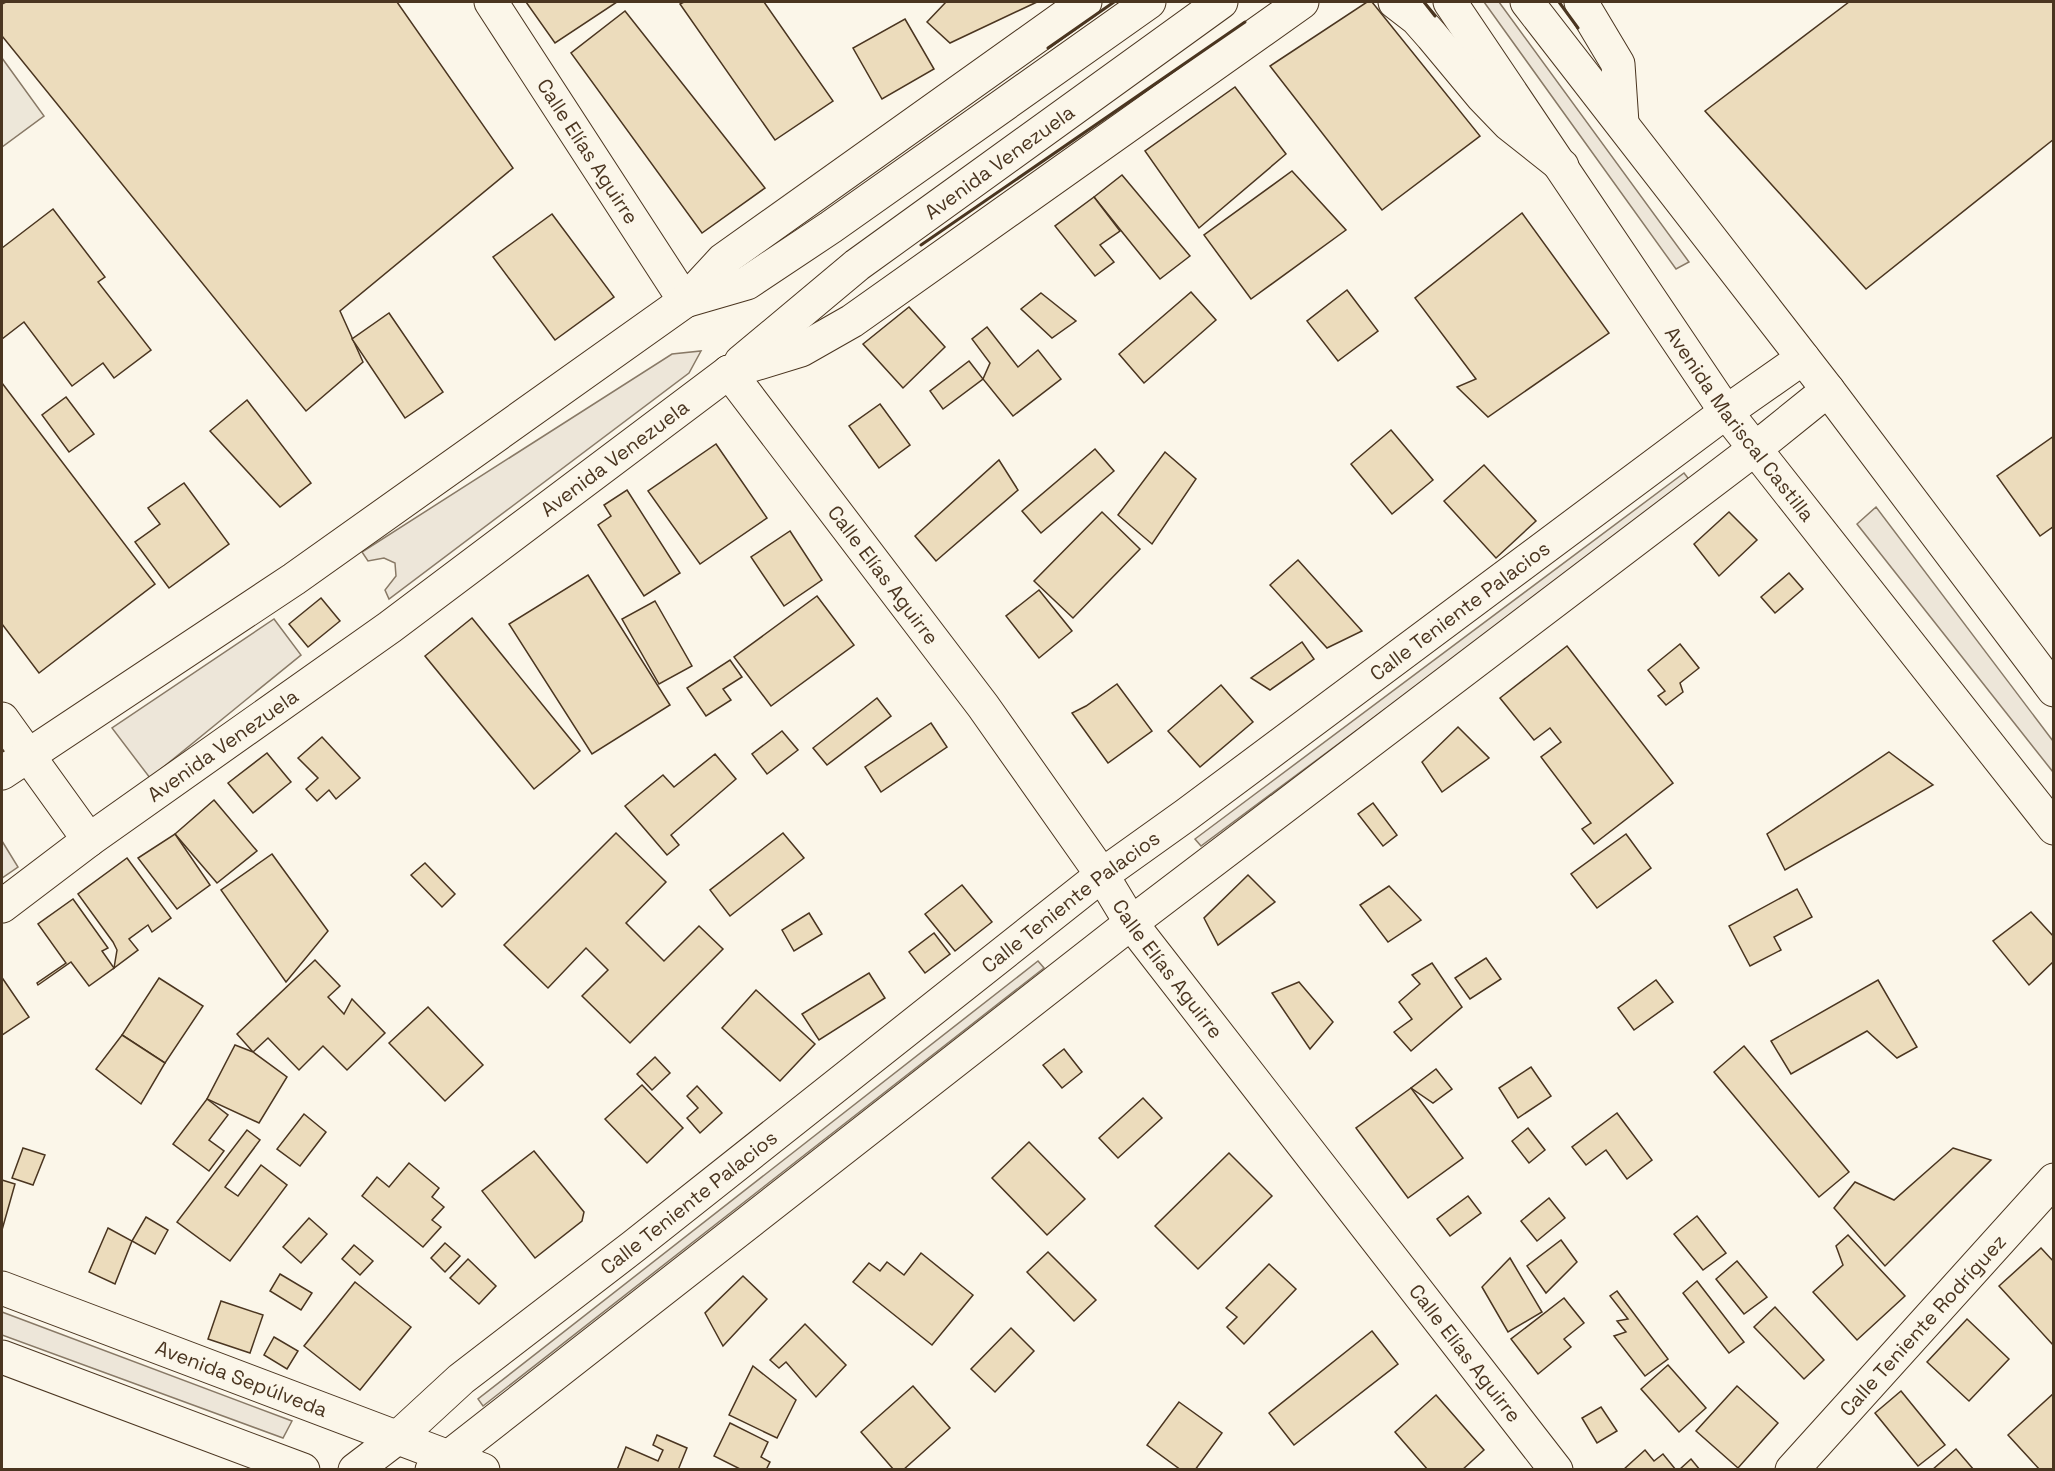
<svg xmlns="http://www.w3.org/2000/svg" width="2055" height="1471" font-family="'Space Grotesk',sans-serif">
<style>
.green{fill:#ede6d9;stroke:#887966;stroke-width:1.5}
.parking{fill:#ede7d9;stroke:#887966;stroke-width:1.5}
.building{fill:#ecdcbc;stroke:#4a3520;stroke-width:1.5}
.lines{fill:none;stroke-linecap:round;stroke-linejoin:round}
.minor-casing{stroke:#4a3520;stroke-width:35}
.tertiary-casing{stroke:#4a3520;stroke-width:35}
.secondary-casing{stroke:#4a3520;stroke-width:35}
.primary-casing{stroke:#4a3520;stroke-width:35}
.minor{stroke:#fbf6e9;stroke-width:33}
.tertiary{stroke:#fbf6e9;stroke-width:33}
.secondary{stroke:#fbf6e9;stroke-width:33}
.primary{stroke:#fbf6e9;stroke-width:33}
.wall{stroke:#4a3520;stroke-width:3}
.labels{text-anchor:middle;dominant-baseline:central;stroke-width:4.5;stroke-linejoin:round;paint-order:stroke}
.street-label{font-size:20px;fill:#4a3520;stroke:#fbf6e9}
</style>
<rect width="100%" height="100%" fill="#fbf6e9"/>
<g class="green">
<path d="M1484,2H1499L1689,262L1676,269Z"/>
<path d="M701,351L689,373L389,599L385,590L396,576L395,563L384,558L368,561L362,552L672,354Z"/>
<path d="M1684,473L1691,482L1201,846L1195,839Z"/>
<path d="M1876,507L2053,741V772L1857,524Z"/>
<path d="M274,619L301,655L150,778L112,728Z"/>
<path d="M2,841L18,867L2,878Z"/>
<path d="M1038,961L1044,968L483,1406L478,1399Z"/>
<path d="M2,1312L292,1421L283,1438L2,1335Z"/>
</g>
<path class="parking" d="M2,58L44,116L2,147Z"/>
<g class="building">
<path d="M6,2H397L513,168L340,311L363,362L306,411L2,36V4Z"/>
<path d="M526,2H617L555,43Z"/>
<path d="M684,2H764L833,101L775,140L680,4Z"/>
<path d="M946,2H1037L950,43L927,22Z"/>
<path d="M1367,2H1372L1480,136L1382,210L1270,66Z"/>
<path d="M1849,2H2054V139L1866,289L1705,111Z"/>
<path d="M625,11L765,188L702,233L571,53Z"/>
<path d="M905,19L934,69L882,99L853,48Z"/>
<path d="M1235,87L1286,154L1199,228L1145,151Z"/>
<path d="M1292,171L1346,230L1251,299L1204,235Z"/>
<path d="M1122,175L1190,256L1160,279L1094,197Z"/>
<path d="M1094,197L1120,231L1100,245L1114,262L1095,276L1055,226Z"/>
<path d="M53,209L105,277L98,282L151,350L114,378L103,363L72,386L24,322L2,339V248Z"/>
<path d="M1522,213L1609,333L1488,417L1457,387L1476,379L1415,298Z"/>
<path d="M552,214L614,297L555,340L493,257Z"/>
<path d="M1347,290L1378,331L1338,361L1307,321Z"/>
<path d="M1191,292L1216,320L1144,383L1119,354Z"/>
<path d="M1041,293L1076,321L1052,338L1021,309Z"/>
<path d="M909,307L945,347L903,388L863,344Z"/>
<path d="M389,313L443,392L405,418L352,339Z"/>
<path d="M987,327L1018,367L1038,350L1061,379L1013,416L983,379L990,363L972,339Z"/>
<path d="M969,361L983,379L943,409L930,391Z"/>
<path d="M2,383L155,584L39,673L2,624Z"/>
<path d="M66,397L94,434L69,452L42,415Z"/>
<path d="M247,400L311,483L280,507L210,431Z"/>
<path d="M880,404L910,445L879,468L849,426Z"/>
<path d="M1391,430L1433,480L1392,514L1351,464Z"/>
<path d="M2054,436V526L2040,536L1997,476Z"/>
<path d="M716,444L767,518L700,564L648,491Z"/>
<path d="M1095,449L1114,471L1041,533L1022,511Z"/>
<path d="M1165,452L1196,479L1152,544L1118,515Z"/>
<path d="M999,460L1018,490L936,561L915,536Z"/>
<path d="M1484,465L1536,521L1496,558L1444,501Z"/>
<path d="M184,483L229,544L169,588L135,542L160,524L148,508Z"/>
<path d="M627,490L680,573L644,596L598,525L611,516L604,505Z"/>
<path d="M1102,512L1140,549L1073,618L1034,581Z"/>
<path d="M1729,512L1757,540L1719,576L1694,544Z"/>
<path d="M790,531L822,580L784,606L751,557Z"/>
<path d="M1298,560L1362,631L1327,648L1270,585Z"/>
<path d="M1789,573L1803,589L1775,613L1761,597Z"/>
<path d="M588,575L670,705L592,754L509,624Z"/>
<path d="M1039,590L1072,631L1039,658L1006,616Z"/>
<path d="M817,596L854,645L771,706L734,657Z"/>
<path d="M321,598L340,621L308,647L289,624Z"/>
<path d="M655,601L692,666L659,684L622,619Z"/>
<path d="M472,618L580,751L534,789L425,656Z"/>
<path d="M1302,642L1314,659L1270,690L1251,678Z"/>
<path d="M1680,644L1699,668L1680,683L1683,692L1666,705L1658,696L1665,691L1648,670Z"/>
<path d="M1567,646L1673,783L1594,844L1582,829L1591,823L1541,757L1561,742L1550,728L1534,740L1500,698Z"/>
<path d="M730,660L742,677L723,689L731,700L706,716L687,688Z"/>
<path d="M1117,684L1152,731L1108,763L1072,713L1086,706Z"/>
<path d="M1221,685L1253,722L1200,767L1168,731Z"/>
<path d="M877,698L891,716L827,765L813,748Z"/>
<path d="M931,723L947,747L881,792L865,767Z"/>
<path d="M1458,727L1489,758L1442,792L1422,762Z"/>
<path d="M782,731L798,750L767,774L752,754Z"/>
<path d="M322,737L360,778L336,799L329,790L317,801L306,789L318,778L298,758Z"/>
<path d="M1889,752L1933,785L1785,870L1767,834Z"/>
<path d="M267,753L291,782L253,813L228,783Z"/>
<path d="M715,754L736,779L671,835L679,845L667,855L625,806L663,775L674,787Z"/>
<path d="M214,800L257,851L217,883L175,834Z"/>
<path d="M1373,803L1397,835L1383,846L1358,814Z"/>
<path d="M616,833L666,882L626,923L664,961L699,926L723,949L630,1043L582,996L608,970L586,948L548,988L504,945Z"/>
<path d="M783,833L804,858L730,916L710,890Z"/>
<path d="M175,834L210,885L177,909L138,858Z"/>
<path d="M1626,834L1651,868L1597,908L1571,874Z"/>
<path d="M272,854L328,931L286,982L221,890Z"/>
<path d="M127,858L171,918L152,932L148,925L129,939L138,950L114,968L117,950L113,942L78,894Z"/>
<path d="M425,863L455,894L442,907L411,875Z"/>
<path d="M1248,875L1275,902L1218,945L1204,918Z"/>
<path d="M962,885L992,922L955,951L925,914Z"/>
<path d="M1389,886L1421,920L1388,942L1360,905Z"/>
<path d="M1797,889L1812,917L1774,937L1781,950L1750,966L1729,926Z"/>
<path d="M73,899L108,948L102,951L114,968L89,986L71,962L38,985L37,983L66,963L38,924Z"/>
<path d="M2031,912L2054,937V961L2029,985L1993,941Z"/>
<path d="M809,913L822,934L794,951L782,930Z"/>
<path d="M934,933L950,954L925,973L909,952Z"/>
<path d="M1486,958L1501,979L1470,999L1455,978Z"/>
<path d="M315,960L340,986L328,997L344,1014L352,999L385,1033L347,1070L323,1046L299,1070L268,1038L253,1052L237,1034Z"/>
<path d="M1432,963L1462,1007L1411,1051L1394,1032L1412,1019L1399,1002L1420,984L1412,975Z"/>
<path d="M869,973L885,998L819,1040L802,1014Z"/>
<path d="M159,978L203,1006L165,1063L122,1035Z"/>
<path d="M3,979L29,1017L2,1035V980Z"/>
<path d="M1656,980L1673,1002L1634,1030L1618,1008Z"/>
<path d="M1878,980L1917,1047L1897,1058L1867,1031L1791,1074L1771,1041Z"/>
<path d="M1299,982L1333,1022L1310,1049L1272,993Z"/>
<path d="M756,990L815,1044L780,1081L722,1028Z"/>
<path d="M428,1007L483,1065L445,1101L389,1043Z"/>
<path d="M122,1035L165,1063L141,1104L96,1069Z"/>
<path d="M235,1045L253,1052L287,1077L259,1123L207,1099Z"/>
<path d="M1744,1046L1849,1172L1819,1197L1714,1072Z"/>
<path d="M1064,1049L1082,1072L1062,1088L1043,1065Z"/>
<path d="M655,1057L670,1073L652,1090L637,1074Z"/>
<path d="M1531,1067L1551,1096L1518,1118L1499,1088Z"/>
<path d="M1436,1069L1452,1089L1433,1103L1411,1088Z"/>
<path d="M642,1085L683,1128L647,1163L605,1119Z"/>
<path d="M697,1086L722,1113L700,1133L687,1118L698,1108L687,1096Z"/>
<path d="M1411,1088L1463,1158L1408,1198L1356,1128Z"/>
<path d="M1143,1098L1162,1118L1118,1158L1099,1138Z"/>
<path d="M207,1099L228,1115L209,1140L224,1151L209,1171L173,1144Z"/>
<path d="M1617,1113L1652,1160L1627,1179L1606,1150L1586,1165L1572,1147Z"/>
<path d="M304,1114L326,1132L300,1166L277,1149Z"/>
<path d="M1528,1128L1545,1150L1529,1163L1512,1141Z"/>
<path d="M247,1130L260,1140L225,1187L238,1196L261,1165L287,1185L230,1261L177,1222Z"/>
<path d="M1029,1142L1085,1199L1047,1235L992,1178Z"/>
<path d="M23,1148L45,1155L33,1185L12,1178Z"/>
<path d="M1953,1148L1991,1160L1885,1266L1834,1208L1855,1182L1894,1200Z"/>
<path d="M534,1151L584,1212L582,1221L535,1258L482,1191Z"/>
<path d="M1229,1153L1272,1196L1198,1269L1155,1226Z"/>
<path d="M409,1163L439,1188L432,1197L444,1207L432,1220L441,1227L423,1247L362,1196L377,1177L389,1187Z"/>
<path d="M2,1180L15,1184L2,1230Z"/>
<path d="M1468,1196L1481,1213L1450,1236L1437,1219Z"/>
<path d="M1549,1198L1565,1218L1537,1241L1521,1221Z"/>
<path d="M1697,1216L1726,1253L1703,1270L1674,1234Z"/>
<path d="M146,1217L168,1230L155,1254L132,1241Z"/>
<path d="M309,1218L327,1234L301,1263L283,1247Z"/>
<path d="M108,1228L132,1241L115,1284L89,1272Z"/>
<path d="M1848,1235L1905,1296L1857,1340L1813,1292L1843,1265L1836,1246Z"/>
<path d="M1561,1240L1577,1262L1546,1293L1527,1266Z"/>
<path d="M445,1243L460,1256L445,1272L431,1258Z"/>
<path d="M354,1245L373,1261L360,1275L342,1259Z"/>
<path d="M2041,1248L2054,1262V1346L1999,1286Z"/>
<path d="M1048,1252L1096,1300L1074,1321L1027,1272Z"/>
<path d="M921,1253L973,1295L932,1345L853,1282L869,1263L880,1271L887,1262L904,1275Z"/>
<path d="M1510,1258L1542,1312L1508,1332L1482,1287Z"/>
<path d="M468,1259L496,1286L479,1304L450,1278Z"/>
<path d="M1737,1261L1767,1297L1744,1314L1716,1279Z"/>
<path d="M1269,1264L1296,1289L1244,1344L1227,1327L1237,1317L1226,1308Z"/>
<path d="M280,1274L312,1293L301,1310L270,1291Z"/>
<path d="M743,1276L767,1299L723,1346L705,1313Z"/>
<path d="M1697,1281L1744,1342L1729,1353L1683,1293Z"/>
<path d="M355,1282L411,1327L360,1390L304,1346Z"/>
<path d="M1617,1291L1668,1359L1645,1376L1614,1336L1626,1332L1617,1321L1628,1319L1610,1296Z"/>
<path d="M1564,1298L1584,1323L1564,1339L1571,1347L1538,1374L1511,1339Z"/>
<path d="M221,1301L263,1315L250,1353L208,1339Z"/>
<path d="M1775,1307L1824,1360L1804,1379L1754,1327Z"/>
<path d="M1967,1319L2009,1359L1969,1401L1927,1362Z"/>
<path d="M805,1324L846,1365L816,1397L786,1362L779,1368L770,1360Z"/>
<path d="M1011,1328L1034,1351L995,1392L971,1369Z"/>
<path d="M1372,1331L1398,1364L1294,1445L1269,1413Z"/>
<path d="M274,1337L298,1351L287,1369L264,1355Z"/>
<path d="M1668,1365L1706,1408L1679,1432L1641,1389Z"/>
<path d="M753,1366L796,1400L777,1438L729,1415Z"/>
<path d="M913,1386L950,1428L903,1470H894L861,1432Z"/>
<path d="M1737,1386L1778,1423L1738,1468L1696,1431Z"/>
<path d="M1901,1391L1945,1445L1918,1466L1875,1413Z"/>
<path d="M2054,1393V1470H2040L2008,1435Z"/>
<path d="M1436,1395L1484,1450L1462,1470H1428L1395,1432Z"/>
<path d="M1179,1402L1222,1433L1195,1470H1181L1147,1445Z"/>
<path d="M1601,1407L1617,1431L1597,1443L1582,1418Z"/>
<path d="M730,1423L768,1442L761,1457L770,1462L766,1470H742L714,1456Z"/>
<path d="M657,1435L687,1448L678,1470H617L626,1447L658,1461L663,1450L653,1445Z"/>
<path d="M1956,1449L1974,1470H1932Z"/>
<path d="M1645,1450L1654,1461L1663,1454L1676,1470H1623Z"/>
<path d="M1691,1459L1700,1470H1679Z"/>
</g>
<g class="lines">
<g class="minor-casing">
<g id="minor">
<path id="s1" d="M491,2L685,301"/>
<path id="s2" d="M729,372L983,706L1102,875L1131,923L1556,1470"/>
<path d="M2,719L89,840"/>
<path id="s3" d="M1792,1470L2054,1180"/>
</g>
</g>
<g class="tertiary-casing">
<g id="tertiary">
<path d="M2,773L294,579L685,301"/>
<path id="s4" d="M2,906L89,840L390,627L729,372"/>
<path id="s5" d="M2,1288L483,1470"/>
<path d="M2,1357L303,1470"/>
</g>
</g>
<g class="secondary-casing">
<g id="secondary">
<path id="s6" d="M1450,2L1726,412L2054,828"/>
<path d="M1527,2L1828,390L2054,690"/>
<path id="s7" d="M355,1470L397,1438L461,1379L634,1246L1102,875L1186,815L1726,412L1803,358"/>
<path d="M432,1470L1131,923L1756,448L1828,390"/>
</g>
</g>
<g class="primary-casing">
<g id="primary">
<path d="M1395,2L1417,19L1432,36L1482,96L1509,124L1562,166"/>
<path d="M1581,2L1618,64L1622,123"/>
<path d="M686,300L723,260L1085,2"/>
<path d="M685,301L747,283L831,227L1149,2"/>
<path id="s8" d="M741,362L857,265L1221,2"/>
<path d="M729,372L801,350L852,321L1302,2"/>
</g>
</g>
<use href="#minor" class="minor"/>
<use href="#tertiary" class="tertiary"/>
<use href="#secondary" class="secondary"/>
<use href="#primary" class="primary"/>
<g class="wall">
<path d="M1424,2L1435,16"/>
<path d="M1559,2L1578,28"/>
<path d="M1048,48L1114,2"/>
<path d="M921,245L1245,22"/>
</g>
</g>
<g class="labels">
<g class="street-label">
<text stroke="none"><textPath href="#s1" startOffset="178">Calle Elías Aguirre</textPath></text>
<text stroke="none"><textPath href="#s8" startOffset="327">Avenida Venezuela</textPath></text>
<text stroke="none"><textPath href="#s6" startOffset="512">Avenida Mariscal Castilla</textPath></text>
<text stroke="none"><textPath href="#s4" startOffset="759">Avenida Venezuela</textPath></text>
<text stroke="none"><textPath href="#s2" startOffset="255">Calle Elías Aguirre</textPath></text>
<text stroke="none"><textPath href="#s7" startOffset="1400">Calle Teniente Palacios</textPath></text>
<text stroke="none"><textPath href="#s4" startOffset="273">Avenida Venezuela</textPath></text>
<text stroke="none"><textPath href="#s7" startOffset="914">Calle Teniente Palacios</textPath></text>
<text stroke="none"><textPath href="#s2" startOffset="741">Calle Elías Aguirre</textPath></text>
<text stroke="none"><textPath href="#s7" startOffset="428">Calle Teniente Palacios</textPath></text>
<text stroke="none"><textPath href="#s3" startOffset="195">Calle Teniente Rodríguez</textPath></text>
<text stroke="none"><textPath href="#s2" startOffset="1227">Calle Elías Aguirre</textPath></text>
<text stroke="none"><textPath href="#s5" startOffset="256">Avenida Sepúlveda</textPath></text>
</g>
</g>
<rect width="2055" height="1471" fill="none" stroke="#4a3520" stroke-width="6"/>
</svg>
